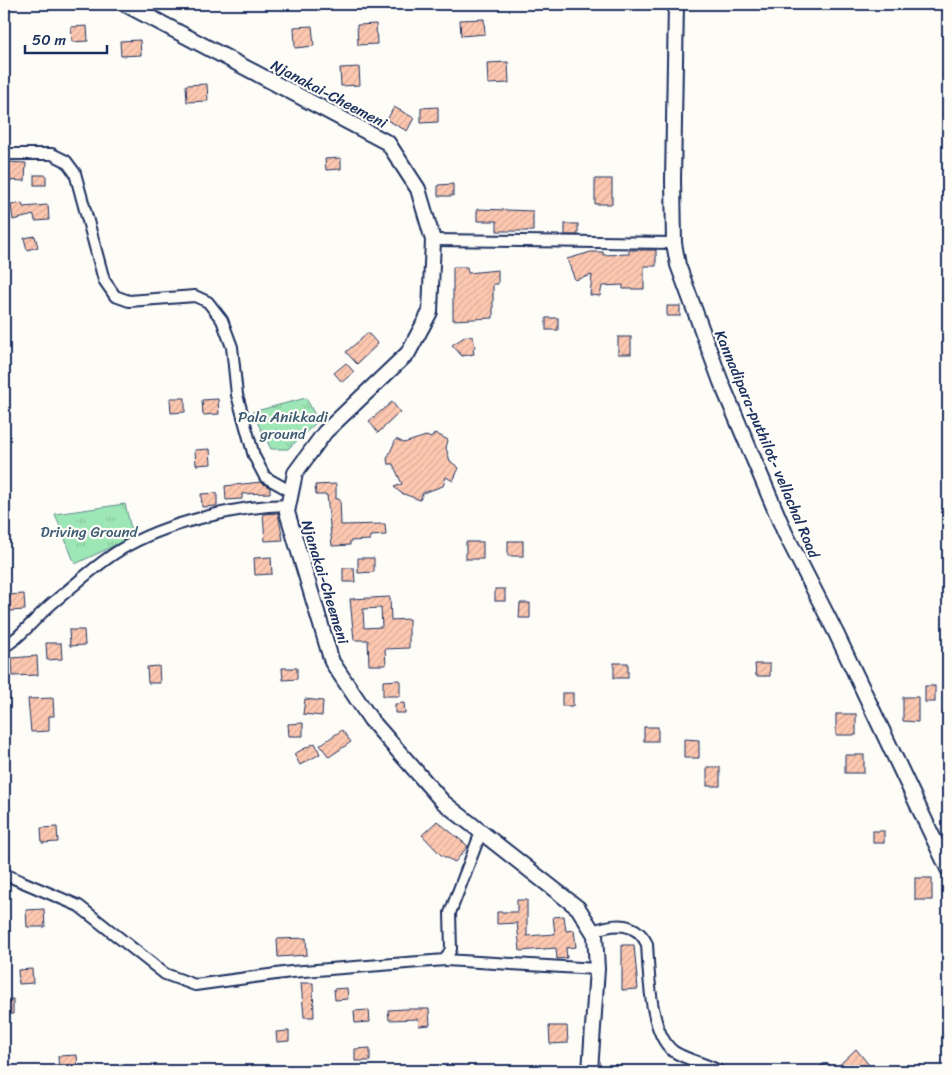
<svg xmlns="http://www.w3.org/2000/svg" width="952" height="1075" font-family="Sriracha,sans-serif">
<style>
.park{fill:url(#park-tufts);stroke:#5c8a8a}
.building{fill:url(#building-hatch);stroke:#1b2f5e;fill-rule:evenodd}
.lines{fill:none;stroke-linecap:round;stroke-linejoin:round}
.street-casing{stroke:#1b2f5e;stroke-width:14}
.secondary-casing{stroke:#1b2f5e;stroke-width:18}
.street{stroke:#fdfcf7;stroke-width:10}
.secondary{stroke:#fdfcf7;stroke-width:14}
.labels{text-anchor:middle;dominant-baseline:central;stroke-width:4.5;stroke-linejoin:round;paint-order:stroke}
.street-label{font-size:15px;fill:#1b2f5e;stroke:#fdfcf7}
.park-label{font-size:15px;fill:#3c5d74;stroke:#fdfcf7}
</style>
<defs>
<pattern id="park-tufts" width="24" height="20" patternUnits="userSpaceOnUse" patternTransform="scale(1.25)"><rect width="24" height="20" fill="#9de6b5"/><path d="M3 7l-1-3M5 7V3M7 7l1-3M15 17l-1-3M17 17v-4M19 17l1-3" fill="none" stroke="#87c69e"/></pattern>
<pattern id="building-hatch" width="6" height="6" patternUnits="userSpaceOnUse" patternTransform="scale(1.25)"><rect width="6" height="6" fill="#fec8b0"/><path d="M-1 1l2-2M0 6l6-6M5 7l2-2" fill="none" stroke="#d9ac9a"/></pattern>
</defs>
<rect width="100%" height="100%" fill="#fdfcf7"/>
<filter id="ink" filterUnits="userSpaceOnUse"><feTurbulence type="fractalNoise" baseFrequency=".02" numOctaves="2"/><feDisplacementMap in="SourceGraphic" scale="10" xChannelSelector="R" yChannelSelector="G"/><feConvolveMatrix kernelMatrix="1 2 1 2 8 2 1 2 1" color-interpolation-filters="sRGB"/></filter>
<g filter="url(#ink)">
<g class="park">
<path d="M306,398L318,421L288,449H271L252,412Z"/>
<path d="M125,504L133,537L75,564L55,514Z"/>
</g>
<g class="building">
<path d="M484,19L485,34L461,36L460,20Z"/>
<path d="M376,24L377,44L358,45L357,25Z"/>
<path d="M87,26L88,41L72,42L71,27Z"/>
<path d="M312,26L314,46L295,48L294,27Z"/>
<path d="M140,40L141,55L121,56L120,41Z"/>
<path d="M508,62L509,83L488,84L487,63Z"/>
<path d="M359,67L360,85L341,86L340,68Z"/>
<path d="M207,84L208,101L187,102L186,85Z"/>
<path d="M394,107L414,118L407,131L387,120Z"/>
<path d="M438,107V122L421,123V108Z"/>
<path d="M341,158V169L326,170L325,159Z"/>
<path d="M6,162L26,163L25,181L5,180Z"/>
<rect x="34" y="175" width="12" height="10"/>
<rect x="595" y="179" width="17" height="25"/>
<path d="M453,184V196H438V185Z"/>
<path d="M22,203L23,207L48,205L49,220L35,221L34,215L13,220L11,205Z"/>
<path d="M477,209L533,211V231H497V221H477Z"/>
<rect x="565" y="224" width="13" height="11"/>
<path d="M35,236L38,247L27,250L24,238Z"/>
<path d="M629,250H656V266H644V289H623V285L602,286L600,296L590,295L592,275L575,280L567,259L591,252H603V255L629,254Z"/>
<path d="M453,267H467L468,273L498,270V284H493V318L453,320Z"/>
<rect x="667" y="306" width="13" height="10"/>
<rect x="546" y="318" width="12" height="12"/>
<path d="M368,333L378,344L357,364L346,352Z"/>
<path d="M466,336L473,337L475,347L473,349L474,354L462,356L452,345Z"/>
<rect x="618" y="337" width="13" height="17"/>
<path d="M346,363L354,372L342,382L334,373Z"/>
<path d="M170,398H185V412L171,413Z"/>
<path d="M218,399L219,414L203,415L202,400Z"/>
<path d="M392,402L400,412L378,433L369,421Z"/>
<path d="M435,433L448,440L446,448L450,461L459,468L453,481L446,477L443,486L423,493L420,500L401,493L394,487L402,484L393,464H388L387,459L396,439L404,443L426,436L431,438Z"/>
<path d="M210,449L211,464L196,465L195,450Z"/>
<path d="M261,482L270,488V493L242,494V499L226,500L225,486Z"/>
<path d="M336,484V499H340L341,525L385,524L386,535L370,536V540L350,541V545L332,546L327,495H316L315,485Z"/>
<path d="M217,493V506L202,507L201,494Z"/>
<path d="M278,513L283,540L265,541L263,514Z"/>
<rect x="508" y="541" width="15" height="15"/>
<rect x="466" y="542" width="17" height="17"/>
<path d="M271,557L272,574L255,575L254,558Z"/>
<path d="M358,558H374V572L358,573Z"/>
<path d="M343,568H354L355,582H343Z"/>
<rect x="495" y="589" width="10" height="12"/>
<path d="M24,594L25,610L9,611L8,595Z"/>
<path d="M390,597L391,620L409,619V648L385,649L386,665H369L368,640H354L350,599ZM381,608L382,627L364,628L363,609Z"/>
<path d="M520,603H530V618H519Z"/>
<path d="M69,630H84L85,645L70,646Z"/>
<path d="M46,643H61L62,659L47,660Z"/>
<path d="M37,656L38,675L13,676L12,658Z"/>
<rect x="614" y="663" width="14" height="15"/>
<path d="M755,664H770V676H756Z"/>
<path d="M159,666L160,683H148L147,667Z"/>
<path d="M282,668H297V679L283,680Z"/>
<path d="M400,680V696H383V681Z"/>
<rect x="925" y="686" width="10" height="16"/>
<rect x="562" y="693" width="11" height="13"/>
<path d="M903,697H918V722L903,721Z"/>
<path d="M53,698L54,716H49V731L31,732L28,699Z"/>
<path d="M305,699L323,701L322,716L303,714Z"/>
<path d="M404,703L405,713H395V704Z"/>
<rect x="836" y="714" width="20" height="21"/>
<path d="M303,723V736H289L288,724Z"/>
<rect x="644" y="727" width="14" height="14"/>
<path d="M342,730L351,742L329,757L320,745Z"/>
<path d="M684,739L699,740V758H684Z"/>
<path d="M315,743L320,754L300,765L294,754Z"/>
<rect x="845" y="755" width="19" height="18"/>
<rect x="707" y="767" width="13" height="19"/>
<path d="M437,821L468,846L455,862L441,855L422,835Z"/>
<path d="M57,827L58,842L42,843L41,828Z"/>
<rect x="873" y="831" width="11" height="12"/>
<rect x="915" y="878" width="17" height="22"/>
<path d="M517,900H527V936L555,934L553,917L564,916L566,931L574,930L576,947L566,948L567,958L557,959L556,948L520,951L517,923L497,924V912H517Z"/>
<path d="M44,909L45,927H27L26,910Z"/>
<path d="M306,938L307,955L278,957L277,939Z"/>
<path d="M622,945H634L638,989L622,990Z"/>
<path d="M32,969L33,983L19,984L18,970Z"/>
<path d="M301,983H313L314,1017H304Z"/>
<path d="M347,988L348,999L335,1000L334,989Z"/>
<path d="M13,999V1014H4V1000Z"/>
<path d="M405,1009H429L430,1025L419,1026L418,1019L389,1020L388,1010Z"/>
<path d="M369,1010L370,1022L355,1023L354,1011Z"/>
<path d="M549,1026H567L568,1043L550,1044Z"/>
<path d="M289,1031V1041L277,1042L276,1032Z"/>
<path d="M370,1048V1061H355V1049Z"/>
<path d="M856,1049L874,1071H833Z"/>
<path d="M77,1055L78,1071H59L58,1056Z"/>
</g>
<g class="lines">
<g class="street-casing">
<g id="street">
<path d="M4,154H52L66,161L75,173L104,280L115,296L129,301L195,296L208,302L222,320L232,347L237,395L254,456L265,477L292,492"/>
<path d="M433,240L674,243"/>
<path d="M4,647C24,635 37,615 55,601C76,584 97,564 120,550C164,523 238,506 288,505"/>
<path d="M4,874L79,906L165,974L195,985L291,972L445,960L451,949L450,913L481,832"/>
<path d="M593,931C614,923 636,921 647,944C649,972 649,1032 673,1051C686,1060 705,1063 719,1071"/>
<path d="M445,960L597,969"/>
<path d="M825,1071L826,1070"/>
</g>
</g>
<g class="secondary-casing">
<g id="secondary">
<path d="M125,4L388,143L418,189L433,240L430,312L408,353L325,432L295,473L287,512L332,662L371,720L443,802L578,908L595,935L597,969L590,1071"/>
<path d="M676,4L673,180L674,243L678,265L721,382L785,533L836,633L948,869"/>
</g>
</g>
<use href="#street" class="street"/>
<use href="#secondary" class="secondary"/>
</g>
</g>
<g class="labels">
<g class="street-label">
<text transform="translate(329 94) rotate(28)">Njanakai-Cheemeni</text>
<text transform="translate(767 444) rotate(67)">Kannadipara-puthilot- vellachal Road</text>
<text transform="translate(325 582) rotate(73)">Njanakai-Cheemeni</text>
</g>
<g class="park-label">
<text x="283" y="417">Pala Anikkadi<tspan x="283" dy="17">ground</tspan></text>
<text x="89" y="532">Driving Ground</text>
</g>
</g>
<rect width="952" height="1075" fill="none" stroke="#fdfcf7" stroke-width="20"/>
<rect x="10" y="10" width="932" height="1055" fill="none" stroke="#1b2f5e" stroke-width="2" filter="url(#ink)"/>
<path d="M25 45v8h82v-8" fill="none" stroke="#1b2f5e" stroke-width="2.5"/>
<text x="32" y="45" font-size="15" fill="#1b2f5e" stroke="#fdfcf7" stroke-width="4" paint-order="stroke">50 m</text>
</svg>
